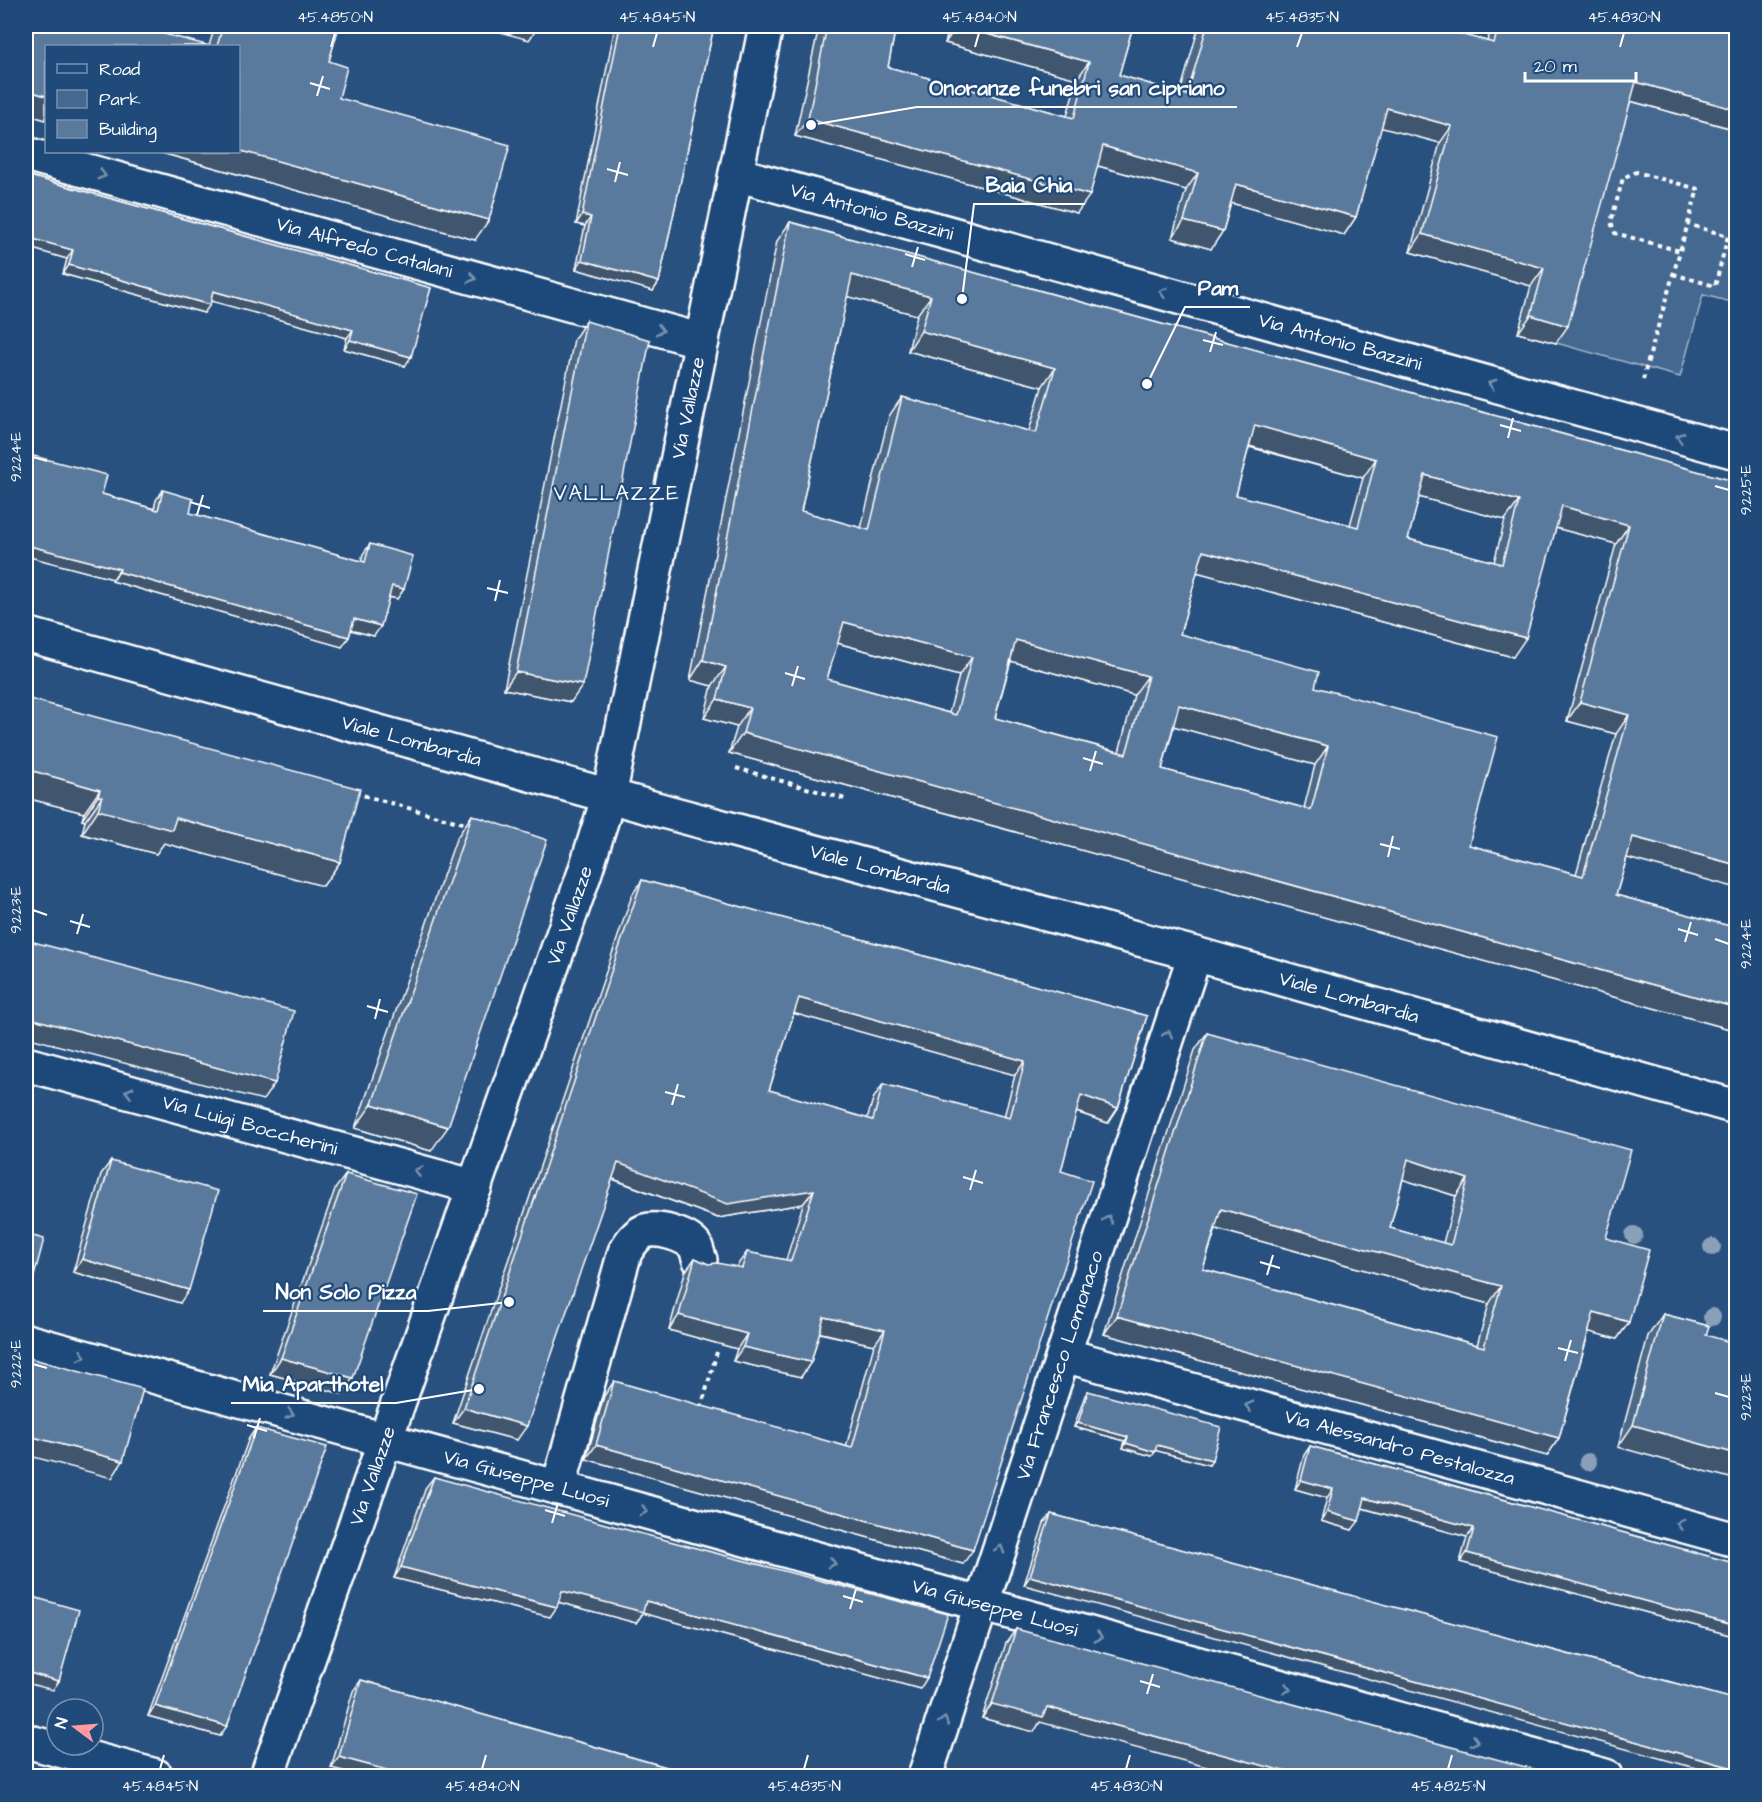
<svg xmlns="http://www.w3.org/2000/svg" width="1762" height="1802" font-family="'Architects Daughter',sans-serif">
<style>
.green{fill:#446890;stroke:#a2b4c8;stroke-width:1.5}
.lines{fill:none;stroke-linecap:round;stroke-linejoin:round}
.minor-casing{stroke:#fff;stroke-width:38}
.path{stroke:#fff;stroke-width:4;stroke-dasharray:4.5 4.5;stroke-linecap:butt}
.minor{stroke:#1f4a7a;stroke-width:33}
.tree{fill:#8aa0b9}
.wall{fill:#4d6987;stroke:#fff;stroke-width:1.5;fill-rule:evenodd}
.shaded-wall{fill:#3f556e;stroke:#fff;stroke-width:1.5}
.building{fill:#5a7a9d;stroke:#fff;stroke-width:1.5;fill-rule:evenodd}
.oneway{stroke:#7992af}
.ticks{fill:none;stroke:#fff;stroke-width:2}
.labels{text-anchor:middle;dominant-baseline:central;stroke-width:4.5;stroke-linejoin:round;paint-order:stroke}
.street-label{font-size:20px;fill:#fff;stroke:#1f4a7a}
.neighbourhood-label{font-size:21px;letter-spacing:1.5px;fill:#fff;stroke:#1f4a7a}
.leader{fill:none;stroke:#fff;stroke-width:2}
.callout-dot{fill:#fff;stroke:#1f4a7a;stroke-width:2}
.callout-label{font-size:21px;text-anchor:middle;font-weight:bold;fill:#fff;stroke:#1f4a7a;stroke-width:4.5;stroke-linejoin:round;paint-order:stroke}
.neatline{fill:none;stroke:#fff;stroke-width:2}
.ticks-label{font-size:15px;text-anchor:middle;fill:#fff}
</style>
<rect width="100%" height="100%" fill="#28517f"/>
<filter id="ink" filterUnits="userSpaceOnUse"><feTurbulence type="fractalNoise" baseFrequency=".0167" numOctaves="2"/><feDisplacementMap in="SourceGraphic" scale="12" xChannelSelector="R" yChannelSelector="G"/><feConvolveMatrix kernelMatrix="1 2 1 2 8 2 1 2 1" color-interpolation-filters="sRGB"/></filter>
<g filter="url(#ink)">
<path class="green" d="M1623,99L1736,130V303L1703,295L1680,377L1556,343Z"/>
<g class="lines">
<g class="minor-casing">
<g id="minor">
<path id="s1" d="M26,154L702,341"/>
<path id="s2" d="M736,174L1736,452"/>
<path id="s3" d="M26,634L663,811L1195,954L1736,1107"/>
<path id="s4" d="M26,1064L475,1187"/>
<path id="s5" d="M26,1341L1605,1776"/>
<path id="s6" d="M1064,1355L1736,1540"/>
<path d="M558,1488L625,1252C630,1244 635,1235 645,1231C658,1227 687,1235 695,1246C697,1249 698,1256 700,1260"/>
<path d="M26,1741L156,1776"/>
<path id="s7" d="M267,1776L584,875L609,796L766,26"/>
<path id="s8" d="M925,1776L1195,954"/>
</g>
</g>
<g class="path">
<path d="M1673,274L1715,286L1728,236L1687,224"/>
<path d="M1643,380L1646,368L1698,189L1636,172L1623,178L1611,222L1615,233L1680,251"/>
<path d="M736,768L845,799"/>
<path d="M355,793L469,825"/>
<path d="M701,1408L717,1352"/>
</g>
<use href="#minor" class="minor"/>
</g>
<g class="tree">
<circle cx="1634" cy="1235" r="9"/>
<circle cx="1712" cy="1247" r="9"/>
<circle cx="1712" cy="1317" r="9"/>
<circle cx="1588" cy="1462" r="9"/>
</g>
<g class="wall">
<path d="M26,26L209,46L215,26H339L329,61L339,98L475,240L158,152H238V46H46V120L26,114Z"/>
<path d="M615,26H714L659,282L653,291L576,269L585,226L576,224Z"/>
<path d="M819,26H896L888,67L1067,116L1077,79L945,43L950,26H1133L1119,75L1180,93L1199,26H1430L1487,41L1493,26H1737V130L1630,101L1556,343L1518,333L1531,286L1410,252L1440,143L1381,127L1356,217L1344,235L1231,203L1223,231L1211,249L1172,238L1186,190L1098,166L1077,213L795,136Z"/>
<path d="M26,175L431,288L405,366L344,349L347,338L225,304L211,301L204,313L63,274L67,259L26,247Z"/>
<path d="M790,222L1737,482L1616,895L1737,928V1031L729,753L737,727L704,718L712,686L690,680L777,241ZM847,296L917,315L908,351L1042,387L1029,431L902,397L889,416L861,528L801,511ZM1249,447L1363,478L1350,525L1236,495ZM1419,497L1505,520L1494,562L1408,539ZM1556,528L1616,544L1567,721L1616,734L1576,874L1469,845L1315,687L1180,634L1197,572L1513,657ZM837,643L959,676L949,713L827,679ZM1011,661L1134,695L1119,752L995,718ZM1174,726L1315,765L1304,808L1162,769Z"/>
<path d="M586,321L571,702L504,689L574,339Z"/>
<path d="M1737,376V393L1732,392Z"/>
<path d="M26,454L102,494L154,509L156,500L163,490L190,513L361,561L363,554L370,544L404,589L397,599L389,597L374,636L351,630L349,637L342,647L112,581L113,579L26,556Z"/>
<path d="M26,698L340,862L323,886L164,843L156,854L82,834L85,821L82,820L84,813L26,798Z"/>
<path d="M472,815L431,1151L355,1128L456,839Z"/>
<path d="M642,880L1147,1016L1118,1108L1108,1123L1076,1112L1061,1171L963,1564L586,1459L604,1396L614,1381L846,1447L874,1345L819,1333L811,1362L801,1377L733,1361L737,1349L669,1330L685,1272L695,1258L708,1264L736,1267L747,1252L786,1260L803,1204L718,1218L612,1179L517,1440L453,1423L632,895ZM794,1013L1015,1075L1004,1117L883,1084L873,1099L867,1119L769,1090Z"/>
<path d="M1207,1033L1606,1238L1629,1322L1617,1339L1589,1331L1559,1438L1547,1456L1104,1334L1195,1050ZM1403,1179L1456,1196L1443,1243L1390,1228ZM1216,1229L1489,1304L1477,1345L1203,1269Z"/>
<path d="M111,1161L180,1303L73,1272L101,1174Z"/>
<path d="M346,1174L342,1394L270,1374L335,1189Z"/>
<path d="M1663,1314L1709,1326L1618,1447L1648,1336Z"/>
<path d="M1088,1391L1212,1460L1209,1465L1155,1450L1152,1456L1123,1448L1125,1441L1074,1427L1085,1395Z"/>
<path d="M256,1428L220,1736L148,1716L249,1438Z"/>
<path d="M1310,1446L1737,1564V1637L1460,1562L1467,1537L1362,1508L1352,1530L1321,1521L1327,1498L1295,1489L1304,1455Z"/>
<path d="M434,1477L920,1689L643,1613L636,1623L558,1602L550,1617L394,1578L426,1487Z"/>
<path d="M1051,1514L1737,1700L1024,1585L1044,1523Z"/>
<path d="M1016,1629L1040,1722L1034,1732L982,1718L1006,1643Z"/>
<path d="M361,1680L698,1776L331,1768L353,1691Z"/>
</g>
<g class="shaded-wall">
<path d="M479,26H539L529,40Z"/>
<path d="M957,26L1089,62L1077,79L945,43Z"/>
<path d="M1636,82L1737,110V130L1623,99Z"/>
<path d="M26,90L46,96V120L26,114Z"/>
<path d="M1387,108L1452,126L1440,143L1375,126Z"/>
<path d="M808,119L1090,195L1077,213L795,136Z"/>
<path d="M1103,146L1198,173L1186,190L1091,164Z"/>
<path d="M238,150L489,220L475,240L158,152H238Z"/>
<path d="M1236,184L1356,217L1344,235L1224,201Z"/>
<path d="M582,215L591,217L585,226L576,224Z"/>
<path d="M1184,221L1223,231L1211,249L1172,238Z"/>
<path d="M1422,234L1544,268L1531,286L1410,252Z"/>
<path d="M26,237L73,250L67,259L26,247Z"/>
<path d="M582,260L659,282L653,291L576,269Z"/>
<path d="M69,265L210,305L204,313L63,274Z"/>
<path d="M852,275L931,296L917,315L838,294Z"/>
<path d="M213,291L353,330L347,338L207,300Z"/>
<path d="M1531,315L1568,326L1556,343L1518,333Z"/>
<path d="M921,331L1055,368L1042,387L908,351Z"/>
<path d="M350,340L411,357L405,366L344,349Z"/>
<path d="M1737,385V393L1732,392Z"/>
<path d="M1255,425L1376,459L1363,478L1242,444Z"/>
<path d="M1425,475L1519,501L1505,520L1411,495Z"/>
<path d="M1562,506L1629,525L1616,544L1548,526Z"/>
<path d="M26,545L120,569L113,579L26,556Z"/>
<path d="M1203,551L1526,638L1513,657L1189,570Z"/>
<path d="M119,572L349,637L342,647L112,581Z"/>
<path d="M392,586L404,589L397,599L385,596Z"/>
<path d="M354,619L381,626L374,636L347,629Z"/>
<path d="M844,622L972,657L959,676L830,641Z"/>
<path d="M1016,640L1148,676L1134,695L1003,659Z"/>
<path d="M703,660L726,667L712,686L690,680Z"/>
<path d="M516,672L583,685L571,702L504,689Z"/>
<path d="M717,699L750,708L737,727L704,718Z"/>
<path d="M1580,702L1629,715L1616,734L1567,721Z"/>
<path d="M1179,705L1328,746L1315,765L1166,724Z"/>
<path d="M743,733L1737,1008V1031L729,753Z"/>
<path d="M26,769L100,790L84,813L26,798Z"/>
<path d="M98,796L102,797L85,821L82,820Z"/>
<path d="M98,810L176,818L340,862L323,886L164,843L156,854L82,834Z"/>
<path d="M1633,837L1737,865V888L1620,856Z"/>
<path d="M799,998L1025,1061L1015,1075L789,1012Z"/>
<path d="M26,1017L275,1083L263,1100L26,1037Z"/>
<path d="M1081,1095L1118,1108L1108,1123L1071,1110Z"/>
<path d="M372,1104L448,1127L431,1151L355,1128Z"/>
<path d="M1408,1159L1468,1179L1456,1196L1395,1177Z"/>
<path d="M618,1163L814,1190L803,1204L718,1218L608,1177Z"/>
<path d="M1221,1209L1501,1286L1489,1304L1209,1227Z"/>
<path d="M82,1259L189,1290L180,1303L73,1272Z"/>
<path d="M1594,1312L1629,1322L1617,1339L1582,1330Z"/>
<path d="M679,1315L747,1334L737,1349L669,1330Z"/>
<path d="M1117,1316L1559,1438L1547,1456L1104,1334Z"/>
<path d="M824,1317L885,1330L874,1345L813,1331Z"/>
<path d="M743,1347L811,1362L801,1377L733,1361Z"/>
<path d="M281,1358L353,1378L342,1394L270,1374Z"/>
<path d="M464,1408L527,1426L517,1440L453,1423Z"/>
<path d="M1078,1423L1128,1437L1125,1441L1074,1427Z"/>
<path d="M1633,1425L1737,1454V1480L1618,1447Z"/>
<path d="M26,1435L123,1461L112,1478L26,1455Z"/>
<path d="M1126,1443L1155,1452L1152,1456L1123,1448Z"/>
<path d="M596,1445L973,1550L963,1564L586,1459Z"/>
<path d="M1157,1445L1212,1460L1209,1465L1154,1450Z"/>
<path d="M1301,1480L1333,1489L1327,1498L1295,1489Z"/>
<path d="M1365,1498L1474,1528L1467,1537L1359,1507Z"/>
<path d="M1327,1512L1359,1521L1352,1530L1321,1521Z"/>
<path d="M1467,1553L1737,1626V1637L1460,1562Z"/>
<path d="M401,1567L557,1607L550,1617L394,1578Z"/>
<path d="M1030,1576L1737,1769V1776H1725L1024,1585Z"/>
<path d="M562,1591L646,1601L927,1678L920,1689L643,1613L636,1623L554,1601Z"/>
<path d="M26,1672L59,1681L53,1690L26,1683Z"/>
<path d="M992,1704L1047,1707L1302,1776H1240L1040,1722L1034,1732L982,1718Z"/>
<path d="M155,1706L227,1726L220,1736L148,1716Z"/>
<path d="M339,1757L409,1776H363L331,1768Z"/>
</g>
<g class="building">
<path d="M26,26H134L210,46H46V96L26,90Z"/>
<path d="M223,26H339L329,61L347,67L339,98L510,145L489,220L238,150V46H217Z"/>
<path d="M620,26H714L659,282L582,260L591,217L582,215Z"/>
<path d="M827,26H896L888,67L1074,118L1089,62L959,26H1133L1119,75L1187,95L1207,26H1430L1494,43L1499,26H1559L1564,27L1565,26H1737V110L1636,82L1568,326L1531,315L1544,268L1422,234L1452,126L1387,108L1356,217L1236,184L1223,231L1184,221L1198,173L1103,146L1090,195L808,119Z"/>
<path d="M26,175L431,288L411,357L350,340L353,330L231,296L213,291L210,305L69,265L73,250L26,237Z"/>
<path d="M790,222L1737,482V865L1633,837L1616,895L1737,928V1008L743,733L750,708L717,699L726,667L703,660ZM852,275L931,296L921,331L1055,368L1036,433L902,397L869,530L801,511ZM1255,425L1376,459L1358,527L1236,495ZM1425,475L1519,501L1502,564L1408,539ZM1562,506L1629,525L1580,702L1629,715L1583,876L1469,845L1498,737L1315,687L1319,672L1180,634L1203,551L1526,638ZM844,622L972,657L956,715L827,679ZM1016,640L1148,676L1126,754L995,718ZM1179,705L1328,746L1311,810L1162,769Z"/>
<path d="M586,321L650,340L583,685L516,672Z"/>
<path d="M26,454L107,475L102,494L158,510L163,490L193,499L190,513L365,562L370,544L413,556L404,589L392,586L381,626L354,619L349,637L119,572L120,569L26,545V525L27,522L26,521Z"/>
<path d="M26,698L360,789L340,862L176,818L172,830L98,810L102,797L98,796L100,790L26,769Z"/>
<path d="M472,815L547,840L448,1127L372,1104Z"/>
<path d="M642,880L1147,1016L1118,1108L1081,1095L1061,1171L1092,1181L973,1550L596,1445L614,1381L852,1448L885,1330L824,1317L811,1362L743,1347L747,1334L679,1315L695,1258L708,1264L717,1263L742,1268L747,1252L791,1261L814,1190L728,1204L618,1163L527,1426L464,1408ZM799,998L1025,1061L1010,1118L883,1084L873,1120L769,1090Z"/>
<path d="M26,940L294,1011L275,1083L26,1017Z"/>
<path d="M1207,1033L1631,1150L1606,1238L1649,1250L1629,1322L1594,1312L1559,1438L1117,1316ZM1408,1159L1468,1179L1451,1245L1390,1228ZM1221,1209L1501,1286L1484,1347L1203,1269Z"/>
<path d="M26,1092L34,1095L26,1123Z"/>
<path d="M111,1161L218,1191L189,1290L82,1259Z"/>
<path d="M346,1174L417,1194L353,1378L281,1358Z"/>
<path d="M26,1234L44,1239L29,1295L26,1294Z"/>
<path d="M1663,1314L1709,1326L1706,1335L1737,1344V1454L1633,1425Z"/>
<path d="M26,1357L143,1389L123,1461L26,1435Z"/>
<path d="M1088,1391L1221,1427L1212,1460L1157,1445L1155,1452L1126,1443L1128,1437L1078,1423Z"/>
<path d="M256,1428L327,1447L227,1726L155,1706Z"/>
<path d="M1310,1446L1737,1564V1626L1467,1553L1474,1528L1365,1498L1359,1521L1327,1512L1333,1489L1301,1480Z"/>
<path d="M434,1477L635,1532L948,1614L927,1678L646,1601L643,1612L562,1591L557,1607L401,1567Z"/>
<path d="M1051,1514L1737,1700V1769L1030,1576Z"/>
<path d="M26,1595L79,1610L59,1681L26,1672Z"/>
<path d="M1016,1629L1559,1776H1302L1047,1707L1043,1717L992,1704Z"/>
<path d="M361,1680L698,1776H409L339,1757Z"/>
</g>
<defs><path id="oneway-chevron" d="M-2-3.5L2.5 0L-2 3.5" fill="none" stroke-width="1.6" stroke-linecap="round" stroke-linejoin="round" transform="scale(1.5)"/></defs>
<g class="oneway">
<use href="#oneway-chevron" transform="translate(102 175) rotate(16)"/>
<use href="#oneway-chevron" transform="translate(472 278) rotate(16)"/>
<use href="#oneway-chevron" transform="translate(1163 292) rotate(-164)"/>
<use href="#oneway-chevron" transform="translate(660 330) rotate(14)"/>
<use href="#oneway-chevron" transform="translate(1492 384) rotate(-164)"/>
<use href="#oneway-chevron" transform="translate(1680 437) rotate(-164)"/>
<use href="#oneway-chevron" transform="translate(1168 1034) rotate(-72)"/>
<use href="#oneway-chevron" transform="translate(129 1092) rotate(-165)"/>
<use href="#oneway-chevron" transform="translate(418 1171) rotate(-165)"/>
<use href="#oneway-chevron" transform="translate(1108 1219) rotate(-72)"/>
<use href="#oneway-chevron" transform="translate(82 1356) rotate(16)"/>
<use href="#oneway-chevron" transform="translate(1249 1406) rotate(-165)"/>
<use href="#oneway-chevron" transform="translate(290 1414) rotate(16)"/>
<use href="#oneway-chevron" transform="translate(644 1511) rotate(15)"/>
<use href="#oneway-chevron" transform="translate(1680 1524) rotate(-165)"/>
<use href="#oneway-chevron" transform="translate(1000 1549) rotate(-72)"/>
<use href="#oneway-chevron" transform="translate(832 1563) rotate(15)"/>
<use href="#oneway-chevron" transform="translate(1099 1637) rotate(15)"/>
<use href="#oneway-chevron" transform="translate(1287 1689) rotate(15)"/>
<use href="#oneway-chevron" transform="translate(944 1721) rotate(-72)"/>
<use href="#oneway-chevron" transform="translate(1475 1741) rotate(15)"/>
</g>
</g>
<path class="ticks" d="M331,47L335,33M653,47L657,33M975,47L979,33M1297,47L1302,33M1620,47L1624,33M310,83L330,89M317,96L323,76M607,169L628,175M615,182L620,162M905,254L925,260M912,267L918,247M1203,340L1223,345M1210,352L1216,332M1500,425L1521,431M1508,438L1513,418M33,457L47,461M1715,486L1729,490M190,502L210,508M197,515L203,495M487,588L508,593M495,601L500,580M785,673L805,679M792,686L798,666M1083,758L1103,764M1090,771L1096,751M1380,844L1400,849M1388,857L1393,836M33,910L47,915M70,921L90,927M1678,929L1698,935M77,934L83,914M1715,939L1729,944M1685,942L1691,922M367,1006L388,1012M375,1019L380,999M665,1092L685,1097M672,1105L678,1084M963,1177L983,1183M970,1190L976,1170M1260,1262L1280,1268M1267,1275L1273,1255M1558,1348L1578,1353M1565,1361L1571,1340M33,1364L47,1368M1715,1393L1729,1397M247,1425L267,1431M254,1438L260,1418M545,1510L565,1516M552,1523L558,1503M843,1596L863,1602M850,1609L856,1589M1140,1681L1160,1687M1147,1694L1153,1674M160,1769L164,1755M482,1769L486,1755M804,1769L808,1755M1126,1769L1130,1755M1448,1769L1452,1755"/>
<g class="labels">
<g class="street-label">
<text stroke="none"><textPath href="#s2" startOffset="141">Via Antonio Bazzini</textPath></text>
<text stroke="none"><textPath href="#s1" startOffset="351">Via Alfredo Catalani</textPath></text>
<text stroke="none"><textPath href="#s2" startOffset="627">Via Antonio Bazzini</textPath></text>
<text stroke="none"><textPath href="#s7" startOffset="1434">Via Vallazze</textPath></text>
<text stroke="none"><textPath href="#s3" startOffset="400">Viale Lombardia</textPath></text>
<text stroke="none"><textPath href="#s3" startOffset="886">Viale Lombardia</textPath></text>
<text stroke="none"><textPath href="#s7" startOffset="912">Via Vallazze</textPath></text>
<text stroke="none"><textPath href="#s3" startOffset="1372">Viale Lombardia</textPath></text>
<text stroke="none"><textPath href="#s4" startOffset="232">Via Luigi Boccherini</textPath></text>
<text stroke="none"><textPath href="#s8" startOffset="432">Via Francesco Lomonaco</textPath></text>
<text stroke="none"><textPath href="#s6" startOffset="348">Via Alessandro Pestalozza</textPath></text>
<text stroke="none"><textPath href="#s7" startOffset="318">Via Vallazze</textPath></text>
<text stroke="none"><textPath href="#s5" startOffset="519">Via Giuseppe Luosi</textPath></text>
<text stroke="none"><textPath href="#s5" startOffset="1005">Via Giuseppe Luosi</textPath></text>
</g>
<g class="neighbourhood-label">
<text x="617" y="493">VALLAZZE</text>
</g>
</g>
<path class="leader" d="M811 125L917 107H1237M962 299L974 204H1085M1147 384L1185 307H1250M509 1302L428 1311H263M479 1389L396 1403H231"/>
<g class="callout-dot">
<circle cx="811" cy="125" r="6"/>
<circle cx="962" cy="299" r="6"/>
<circle cx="1147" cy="384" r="6"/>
<circle cx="509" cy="1302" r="6"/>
<circle cx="479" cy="1389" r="6"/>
</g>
<g class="callout-label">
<text x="1077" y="95">Onoranze funebri san cipriano</text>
<text x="1029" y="192">Baia Chia</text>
<text x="1218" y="295">Pam</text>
<text x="346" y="1299">Non Solo Pizza</text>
<text x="313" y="1391">Mia Aparthotel</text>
</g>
<rect width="1762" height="1802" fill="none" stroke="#1f4a7a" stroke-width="66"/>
<rect x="45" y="45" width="195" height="108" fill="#1f4a7a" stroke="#7992af" stroke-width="1.5"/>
<rect x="57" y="64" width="30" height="9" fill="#1f4a7a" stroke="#7992af" stroke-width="1.5"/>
<text x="99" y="75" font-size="18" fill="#ffffff">Road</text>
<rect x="57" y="90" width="30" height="18" fill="#446890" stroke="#7992af" stroke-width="1.5"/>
<text x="99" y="105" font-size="18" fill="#ffffff">Park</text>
<rect x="57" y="120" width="30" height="18" fill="#5a7a9d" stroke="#7992af" stroke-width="1.5"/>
<text x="99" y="135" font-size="18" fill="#ffffff">Building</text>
<g transform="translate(75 1727) rotate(286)"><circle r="28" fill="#1f4a7a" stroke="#7992af" stroke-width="1.5"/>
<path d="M0-4.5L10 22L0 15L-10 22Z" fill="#ff9aa2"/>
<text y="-9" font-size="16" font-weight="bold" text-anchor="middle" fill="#ffffff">N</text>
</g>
<path d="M1525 72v9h111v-9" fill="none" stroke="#ffffff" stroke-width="3"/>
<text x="1534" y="72" font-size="18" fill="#ffffff" stroke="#1f4a7a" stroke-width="4.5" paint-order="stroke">20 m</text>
<rect x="33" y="33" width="1696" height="1736" class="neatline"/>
<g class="ticks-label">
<text x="335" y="22">45.4850°N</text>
<text x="657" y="22">45.4845°N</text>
<text x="979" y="22">45.4840°N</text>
<text x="1302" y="22">45.4835°N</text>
<text x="1624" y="22">45.4830°N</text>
<text transform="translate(16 457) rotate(-90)" y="5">9.224°E</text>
<text transform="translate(1746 490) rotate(-90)" y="5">9.225°E</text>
<text transform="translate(16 910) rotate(-90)" y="5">9.223°E</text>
<text transform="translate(1746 944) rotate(-90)" y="5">9.224°E</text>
<text transform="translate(16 1364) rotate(-90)" y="5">9.222°E</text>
<text transform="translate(1746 1397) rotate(-90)" y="5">9.223°E</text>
<text x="160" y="1791">45.4845°N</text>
<text x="482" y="1791">45.4840°N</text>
<text x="804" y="1791">45.4835°N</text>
<text x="1126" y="1791">45.4830°N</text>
<text x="1448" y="1791">45.4825°N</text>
</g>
</svg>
